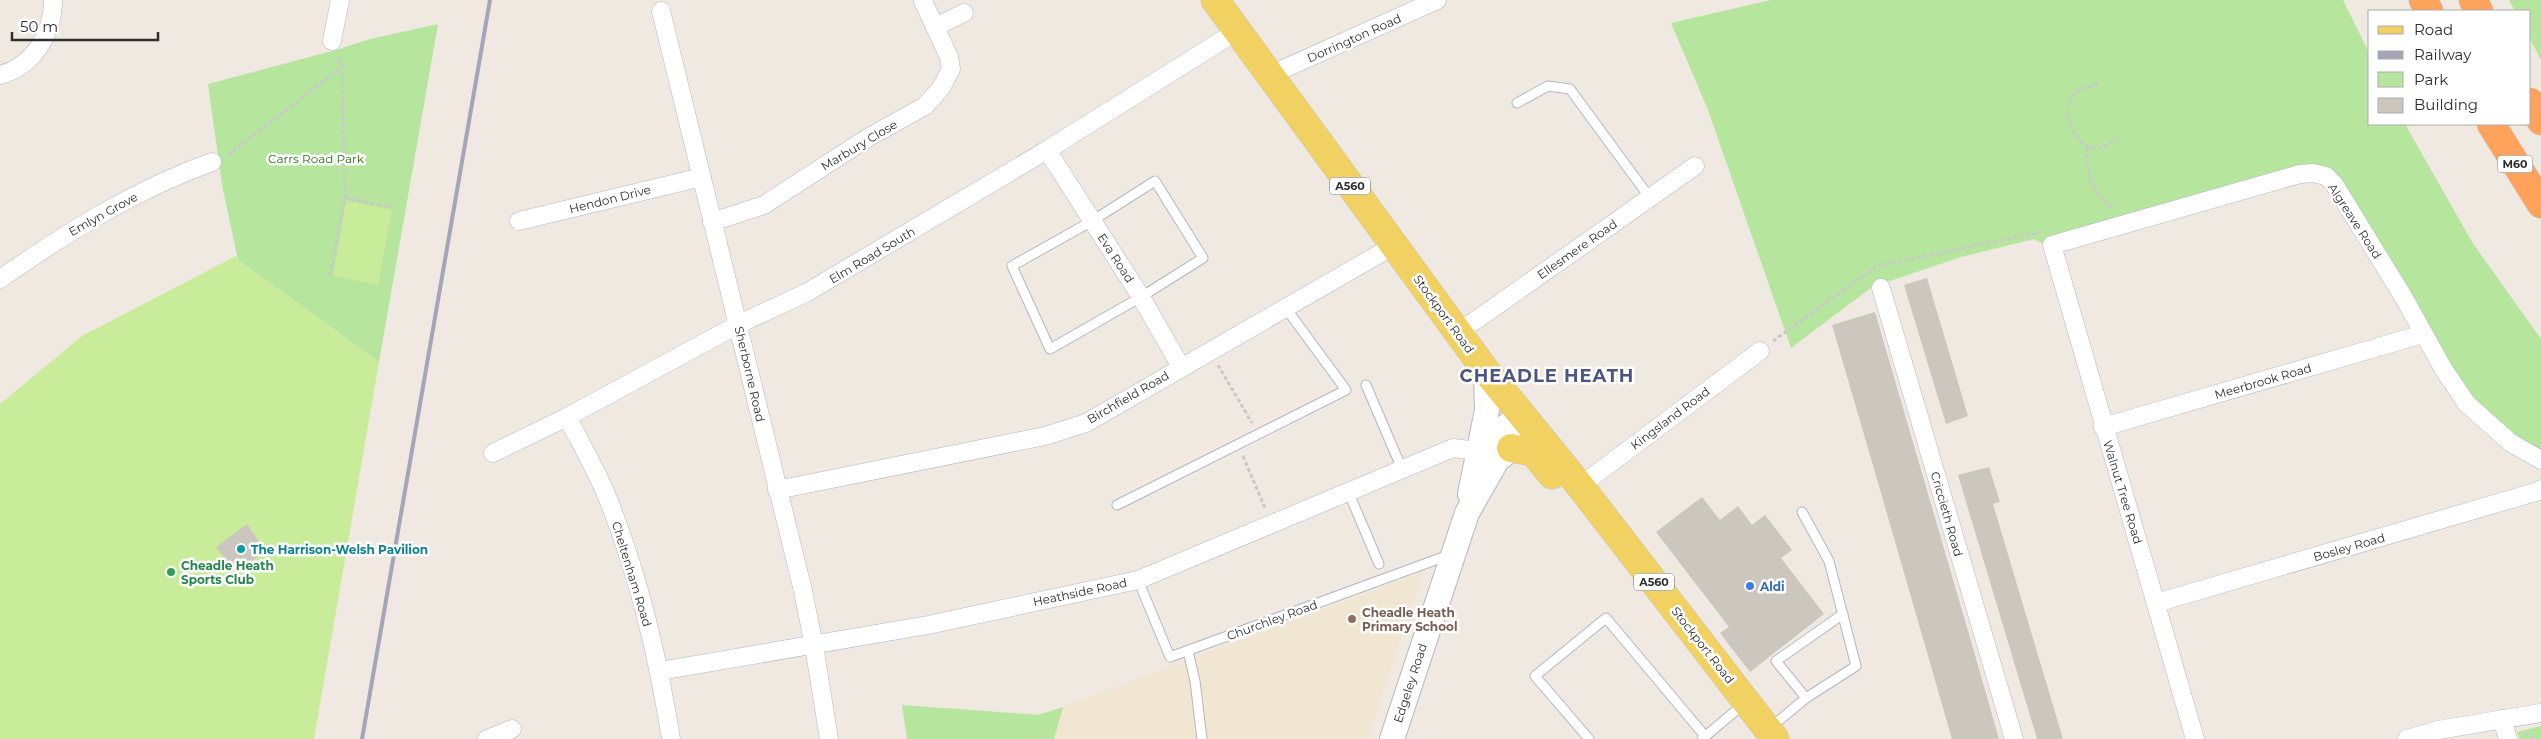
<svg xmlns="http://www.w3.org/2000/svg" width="2541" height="739" font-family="Montserrat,sans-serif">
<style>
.education{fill:#f0e6d1}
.green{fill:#b6e59e}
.pitch{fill:#c9ec9a}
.building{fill:#cbc7bf}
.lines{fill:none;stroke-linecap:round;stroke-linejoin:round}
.service-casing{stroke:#b4b7c1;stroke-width:11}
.minor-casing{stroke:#b4b7c1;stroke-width:19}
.secondary-casing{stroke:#b4b7c1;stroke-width:26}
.primary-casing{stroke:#c9c9c9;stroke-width:29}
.motorway-casing{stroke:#c9c9c9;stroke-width:29}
.path{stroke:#c9c9c9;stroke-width:3;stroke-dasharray:4 2.5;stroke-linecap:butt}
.service{stroke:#fff;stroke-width:9}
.minor{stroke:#fff;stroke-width:18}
.secondary{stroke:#fff;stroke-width:24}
.primary{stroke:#f2d163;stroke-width:28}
.motorway{stroke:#ffa35c;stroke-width:28}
.rail{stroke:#a3a6b8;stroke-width:4}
.culture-dot{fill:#0f9aa8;stroke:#fff;stroke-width:2}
.leisure-dot{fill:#2e9e5b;stroke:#fff;stroke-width:2}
.shop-dot{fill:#3f7fe0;stroke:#fff;stroke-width:2}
.education-dot{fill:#8d6e63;stroke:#fff;stroke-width:2}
.labels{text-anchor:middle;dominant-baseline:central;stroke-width:5;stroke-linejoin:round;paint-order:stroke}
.shield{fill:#fff;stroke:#6d6d6d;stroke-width:1}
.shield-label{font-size:11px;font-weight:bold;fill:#2e2e2e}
.street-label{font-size:12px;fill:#2e2e2e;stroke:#fff}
.park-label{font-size:12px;fill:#2c6e1b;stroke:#fff}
.culture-label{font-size:12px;font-weight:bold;fill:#0d838f;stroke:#fff;text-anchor:start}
.leisure-label{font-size:12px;font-weight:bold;fill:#27864d;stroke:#fff;text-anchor:start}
.shop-label{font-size:12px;font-weight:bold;fill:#366cbe;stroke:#fff;text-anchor:start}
.education-label{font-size:12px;font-weight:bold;fill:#785e54;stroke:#fff;text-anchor:start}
.district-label{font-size:18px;font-weight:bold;letter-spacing:1px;fill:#4d5680;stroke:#fff}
</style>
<rect width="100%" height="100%" fill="#efe9e1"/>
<path class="education" d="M1423,572L1368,739H907L902,705L1044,714Z"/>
<g class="green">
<path d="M1771,0H2343L2370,55V124H2405L2472,242L2541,339V450C2515,438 2491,417 2471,397L2332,174L2048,246L2034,239L1961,257L1872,287L1791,348L1708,110L1671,23Z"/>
<path d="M2509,0H2541V60L2530,39V11H2515Z"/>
<path d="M438,24L379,362L238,260L222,185L208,84L336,50L370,39Z"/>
<path d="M902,705L1038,715L1063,707L1054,739H907Z"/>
<path d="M2541,726V739H2520L2517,732Z"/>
</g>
<g class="pitch">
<path d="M346,201L392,210L378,285L333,276Z"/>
<path d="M236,256L238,260L379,362L314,739H0V404L82,336Z"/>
</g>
<g class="building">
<path d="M1927,278L1968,416L1946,424L1904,285Z"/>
<path d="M1875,312L1973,648L1999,739H1952L1879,486L1832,325Z"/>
<path d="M1989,467L2000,502L1993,504L2063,739H2037L1958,475Z"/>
<path d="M1702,497L1720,520L1738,506L1752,525L1765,515L1792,550L1781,558L1824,614L1750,672L1720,633L1729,627L1656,532Z"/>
<path d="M247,524L266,551L235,573L216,547Z"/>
</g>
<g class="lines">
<g class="service-casing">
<g id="service">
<path d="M1517,103L1548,86L1570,89L1650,198"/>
<path d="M1155,181L1203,258L1141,297L1050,349L1012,266L1092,221Z"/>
<path d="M1366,385L1402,469"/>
<path d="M1348,491L1379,564"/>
<path d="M1117,505L1346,390L1285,307"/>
<path d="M1138,580L1170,657L1449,555"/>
<path d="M1188,651L1195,681L1202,739"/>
<path d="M1806,698L1776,661L1843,614"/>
<path d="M1770,728L1806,698L1856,666L1829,561L1802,512"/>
<path d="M1589,739L1535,676L1606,618L1705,736"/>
<path d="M1702,739L1745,703"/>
</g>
</g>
<g class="minor-casing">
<g id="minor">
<path d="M661,11L803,591L814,646L829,739"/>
<path d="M935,27L964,13"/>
<path d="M332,41L340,0"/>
<path d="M0,75C34,66 53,33 53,0"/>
<path d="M1270,75L1437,0"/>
<path d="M1047,150L1141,297L1181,367"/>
<path d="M519,221L702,177"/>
<path d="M712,222L764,205L869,137L925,106L941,88L951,69L949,57L923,1"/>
<path d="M0,279C68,232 134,190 212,162"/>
<path d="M1881,288L2014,739"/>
<path d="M1459,332L1695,166"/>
<path d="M567,417C581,444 597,471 608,499C639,576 658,657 671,739"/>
<path d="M2103,427L2423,334"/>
<path d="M493,453L567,417L739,324L806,293L1047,150L1237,31"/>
<path d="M1580,486L1760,351"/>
<path d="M777,490L1045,436L1086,423L1393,246"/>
<path d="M2156,603L2539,491L2541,489"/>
<path d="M660,671L928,625L1138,580L1453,448L1478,451"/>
<path d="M2502,719L2508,739"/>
<path d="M487,739L512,729"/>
<path d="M2195,739L2052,245L2300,174L2313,173L2326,176L2334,184L2404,298L2444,370L2467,404L2511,443L2541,460"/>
<path d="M2407,739L2438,730L2541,713"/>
</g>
</g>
<g class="secondary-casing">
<g id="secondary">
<path d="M1480,446L1522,414"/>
<path d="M1470,494L1487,410L1486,371"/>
<path d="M1392,739L1467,513L1497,460L1526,438"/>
</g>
</g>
<g class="primary-casing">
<g id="primary">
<path d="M1215,0L1486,371L1580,486L1775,739"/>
<path d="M1511,448L1533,452L1552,475"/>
</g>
</g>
<g class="motorway-casing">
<g id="motorway">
<path d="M2423,0L2429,11"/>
<path d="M2473,0L2479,11"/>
<path d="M2530,102L2541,121"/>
<path d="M2491,124L2541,204"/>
</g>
</g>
<g class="path">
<path d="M2098,84C2093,86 2084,87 2079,90C2050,109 2085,174 2117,137"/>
<path d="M2087,147C2086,172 2091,194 2113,208"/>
<path d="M228,155L342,67L338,58"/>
<path d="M345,198L391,207"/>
<path d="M330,275L345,198L342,67"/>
<path d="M1773,341L1877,266L2041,232"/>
<path d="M1218,365L1252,423"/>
<path d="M1243,456L1265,508"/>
<path d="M2525,734L2533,739"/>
</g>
<use href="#service" class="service"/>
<use href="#minor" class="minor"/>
<use href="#secondary" class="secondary"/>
<use href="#primary" class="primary"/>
<use href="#motorway" class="motorway"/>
<path class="rail" d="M362,739L490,0"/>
</g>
<circle class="culture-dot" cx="241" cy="549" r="5"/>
<circle class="leisure-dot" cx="171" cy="572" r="5"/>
<circle class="shop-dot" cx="1750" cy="586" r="5"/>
<circle class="education-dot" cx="1352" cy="619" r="5"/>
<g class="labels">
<g class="shield">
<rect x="2497.5" y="155.5" width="35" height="17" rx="4"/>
<rect x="1330" y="177.5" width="40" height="17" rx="4"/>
<rect x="1634" y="573.5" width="40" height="17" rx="4"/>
</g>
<g class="shield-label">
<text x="2515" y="164">M60</text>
<text x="1350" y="186">A560</text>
<text x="1654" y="582">A560</text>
</g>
<g class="street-label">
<text transform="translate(1354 38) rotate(-24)">Dorrington Road</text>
<text transform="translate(859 145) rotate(-31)">Marbury Close</text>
<text transform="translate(610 199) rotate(-14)">Hendon Drive</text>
<text transform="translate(103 214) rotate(-29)">Emlyn Grove</text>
<text transform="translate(2355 221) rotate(57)">Algreave Road</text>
<text transform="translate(1577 249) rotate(-35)">Ellesmere Road</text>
<text transform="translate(872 255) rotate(-31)">Elm Road South</text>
<text transform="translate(1116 258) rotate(57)">Eva Road</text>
<text transform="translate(1444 314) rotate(54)">Stockport Road</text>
<text transform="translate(750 374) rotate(77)">Sherborne Road</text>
<text transform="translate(2263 381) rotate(-16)">Meerbrook Road</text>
<text transform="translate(1128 397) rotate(-30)">Birchfield Road</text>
<text transform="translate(1670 418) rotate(-37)">Kingsland Road</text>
<text transform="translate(2123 492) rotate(73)">Walnut Tree Road</text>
<text transform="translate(1947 514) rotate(74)">Criccieth Road</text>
<text transform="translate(2349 547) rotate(-16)">Bosley Road</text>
<text transform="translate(632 574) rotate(73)">Cheltenham Road</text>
<text transform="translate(1080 592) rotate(-12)">Heathside Road</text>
<text transform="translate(1272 620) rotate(-20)">Churchley Road</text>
<text transform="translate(1703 645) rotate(52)">Stockport Road</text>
<text transform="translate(1410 683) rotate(-72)">Edgeley Road</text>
</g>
<g class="park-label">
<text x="316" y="158">Carrs Road Park</text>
</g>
<g class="culture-label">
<text x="251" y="549">The Harrison-Welsh Pavilion</text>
</g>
<g class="leisure-label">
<text x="181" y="565">Cheadle Heath<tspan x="181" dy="14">Sports Club</tspan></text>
</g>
<g class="shop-label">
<text x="1760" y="586">Aldi</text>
</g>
<g class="education-label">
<text x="1362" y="612">Cheadle Heath<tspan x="1362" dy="14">Primary School</tspan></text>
</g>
<g class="district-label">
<text x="1547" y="376">CHEADLE HEATH</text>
</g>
</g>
<rect x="2368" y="10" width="162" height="115" fill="#ffffff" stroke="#ababab"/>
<rect x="2378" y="26" width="25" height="8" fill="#f2d163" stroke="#ababab"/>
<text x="2414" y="35" font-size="15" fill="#2e2e2e">Road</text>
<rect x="2378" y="51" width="25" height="8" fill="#a3a6b8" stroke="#ababab"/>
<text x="2414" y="60" font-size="15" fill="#2e2e2e">Railway</text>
<rect x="2378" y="72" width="25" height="15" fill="#b6e59e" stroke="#ababab"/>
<text x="2414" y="85" font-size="15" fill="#2e2e2e">Park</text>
<rect x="2378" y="98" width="25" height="15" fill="#cbc7bf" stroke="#ababab"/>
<text x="2414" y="110" font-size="15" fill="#2e2e2e">Building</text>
<path d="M12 32v8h146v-8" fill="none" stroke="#2e2e2e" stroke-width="2.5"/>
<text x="20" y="32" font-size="15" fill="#2e2e2e" stroke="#ffffff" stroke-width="4" paint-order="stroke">50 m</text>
</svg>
